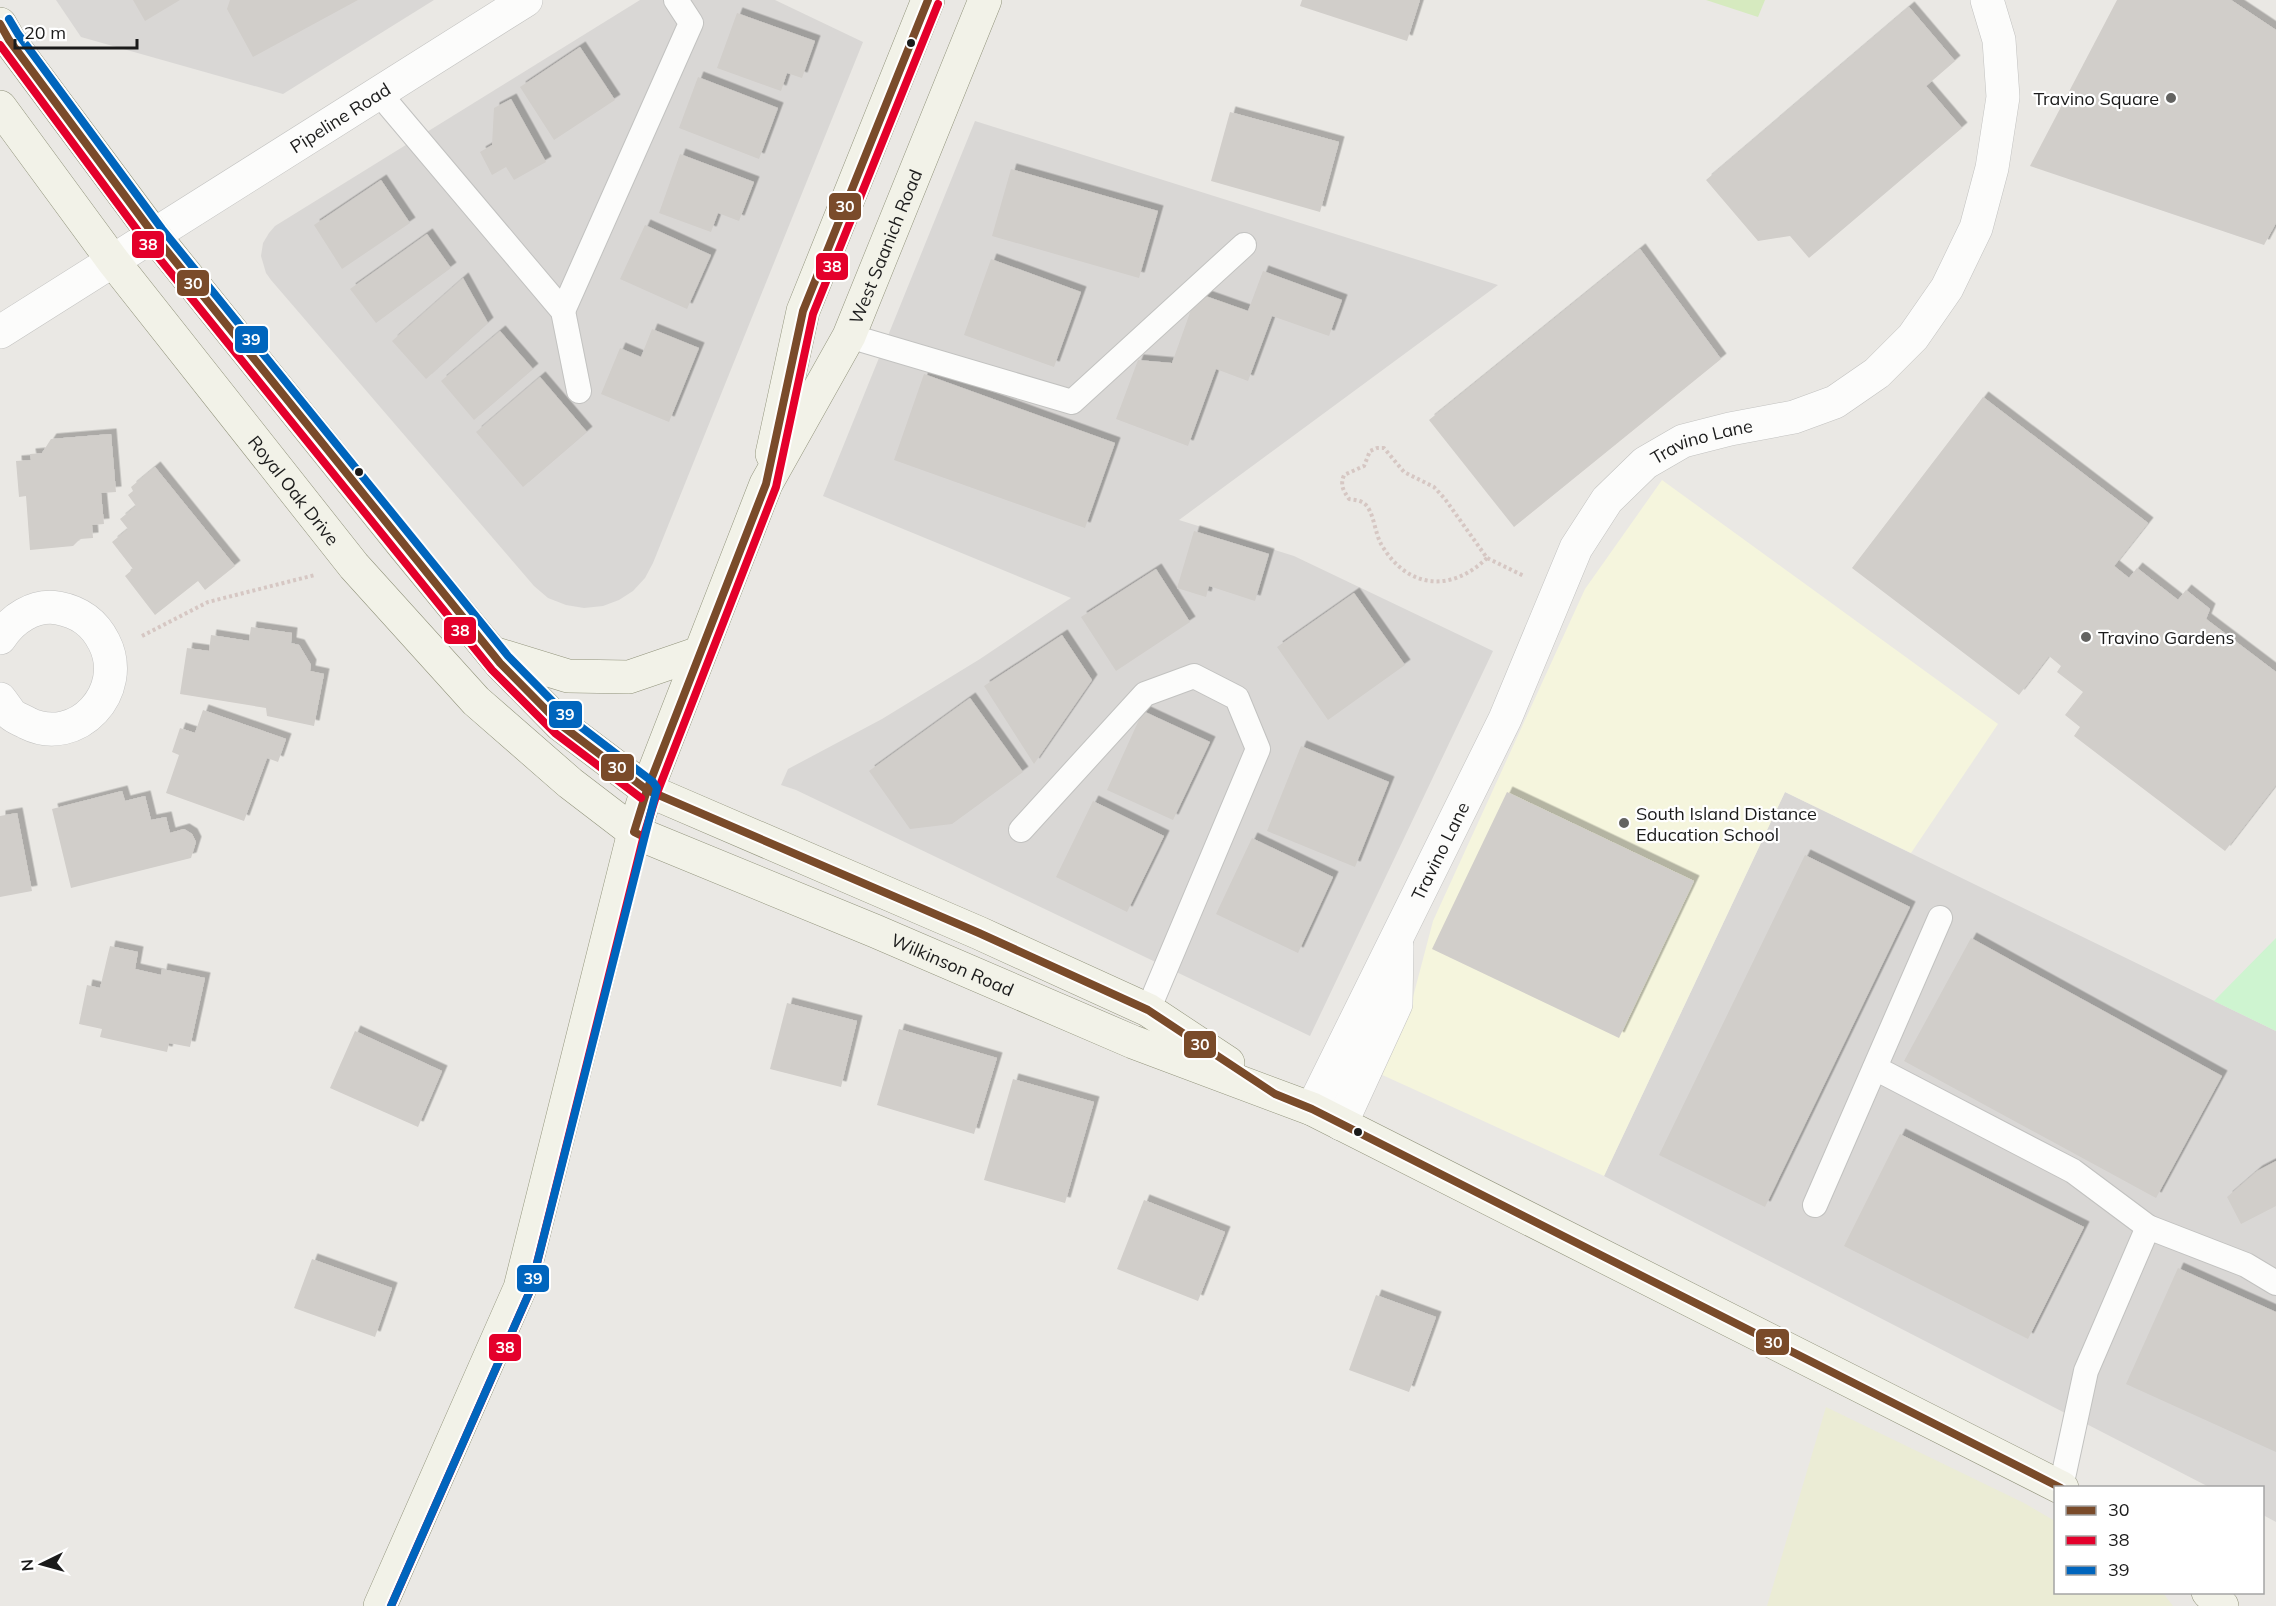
<svg xmlns="http://www.w3.org/2000/svg" width="2276" height="1606" font-family="Mulish,sans-serif">
<style>
.residential{fill:#d9d7d5}
.education{fill:#f5f5dd}
.farmland{fill:#ebecd5}
.grass{fill:#d6eabf}
.park{fill:#cef4d0}
.building{fill:#d1ceca;filter:url(#shadow)}
.lines{fill:none;stroke-linecap:round;stroke-linejoin:round}
.lane-casing{stroke:#c2c2c0;stroke-width:26}
.street-casing{stroke:#c2c2c0;stroke-width:34}
.secondary-casing{stroke:#92947c;stroke-width:34}
.path{stroke:#d6c7c3;stroke-width:4;stroke-dasharray:3 3;stroke-linecap:butt}
.lane{stroke:#fcfcfb;stroke-width:24}
.street{stroke:#fcfcfb;stroke-width:33}
.secondary{stroke:#f2f2e8;stroke-width:33}
.bus-1-casing{stroke:#fff;stroke-width:12}
.bus-2-casing{stroke:#fff;stroke-width:12}
.bus-3-casing{stroke:#fff;stroke-width:12}
.bus-1{stroke:#7a4b2a;stroke-width:8}
.bus-2{stroke:#e4002b;stroke-width:8}
.bus-3{stroke:#0065bd;stroke-width:8}
.bus-dot{fill:#1b1b1b;stroke:#fff;stroke-width:2}
.poi-dot{fill:#636361;stroke:#fff;stroke-width:2}
.labels{text-anchor:middle;dominant-baseline:central;stroke-width:4.5;stroke-linejoin:round;paint-order:stroke}
.poi-label{font-size:18px;fill:#1b1b1b;stroke:#fff;text-anchor:start}
.street-label{font-size:18px;fill:#1b1b1b;stroke:#fff}
.line-badge{stroke:#fff;stroke-width:2}
.badge-label{font-size:16px;text-anchor:middle;font-weight:bold;fill:#fff}
</style>
<defs>
<filter id="shadow"><feDropShadow dx="5.5" dy="-5.5" stdDeviation="0" flood-color="#0004"/></filter>
</defs>
<rect width="100%" height="100%" fill="#eae8e4"/>
<g class="residential">
<path d="M56,0H434L283,94L81,37Z"/>
<path d="M640,0H775L863,42L653,563L645,578L633,591L619,600L603,606L584,608L566,605L548,598L534,586L271,280L266,273L261,256L263,243L269,233L275,226Z"/>
<path d="M975,121L1498,285L1179,520L1294,556L1493,651L1310,1036L796,790L781,785L788,769L882,719L980,659L1071,598L823,496Z"/>
<path d="M1785,792L2276,1031V1522L2263,1515L2262,1488L2209,1487L1604,1176Z"/>
</g>
<path class="education" d="M1662,480L1998,724L1911,853L1785,792L1604,1176L1378,1073L1413,997L1433,921L1585,589Z"/>
<path class="farmland" d="M1826,1407L2024,1503L2055,1521L2056,1592L2163,1593L2173,1606H1767Z"/>
<path class="grass" d="M1706,0H1765L1758,17Z"/>
<path class="park" d="M2276,938V1031L2214,1001Z"/>
<g class="building">
<path d="M133,0H180L145,21Z"/>
<path d="M230,0H358L253,57L227,9Z"/>
<path d="M1302,0H1420L1407,41L1300,6Z"/>
<path d="M2117,0H2231L2276,30V223L2264,245L2030,166Z"/>
<path d="M1909,7L1955,61L1926,86L1962,128L1809,258L1790,236L1758,241L1706,180Z"/>
<path d="M737,13L815,41L802,78L787,73L781,91L717,68Z"/>
<path d="M580,47L615,100L554,140L520,87Z"/>
<path d="M698,77L778,108L759,159L679,128Z"/>
<path d="M511,99L546,162L514,180L506,167L492,175L480,152L492,145L494,108Z"/>
<path d="M1230,112L1339,142L1320,212L1211,181Z"/>
<path d="M680,154L754,182L739,221L718,213L711,232L659,213Z"/>
<path d="M1011,169L1158,211L1139,278L992,236Z"/>
<path d="M381,180L410,223L342,269L314,225Z"/>
<path d="M645,225L711,255L687,309L620,279Z"/>
<path d="M427,234L451,268L376,323L350,289Z"/>
<path d="M1640,249L1721,359L1514,527L1429,420Z"/>
<path d="M991,259L1081,292L1054,367L964,335Z"/>
<path d="M1263,271L1342,300L1329,336L1272,316L1248,381L1216,369L1188,446L1116,419L1138,360L1172,363L1197,293L1248,311Z"/>
<path d="M463,278L488,323L426,379L392,341Z"/>
<path d="M652,329L699,348L669,422L601,394L620,348L641,357Z"/>
<path d="M500,331L533,369L474,420L441,381Z"/>
<path d="M924,374L1115,443L1085,528L894,460Z"/>
<path d="M540,377L587,432L523,487L476,432Z"/>
<path d="M1983,397L2148,523L2114,566L2129,578L2137,568L2178,600L2186,590L2210,609L2206,619L2276,672V785L2225,851L2074,736L2080,727L2065,715L2083,692L2057,672L2061,666L2049,656L2019,695L1852,568Z"/>
<path d="M111,434L116,492L101,493L104,524L92,525L93,538L80,539L73,546L30,550L26,496L19,497L16,461L31,460L30,454L42,453L51,439Z"/>
<path d="M155,467L235,566L205,590L198,581L155,615L125,576L133,569L112,542L128,529L120,519L136,506L128,495L133,491L131,487Z"/>
<path d="M1194,531L1269,554L1255,601L1209,586L1206,597L1177,588Z"/>
<path d="M1156,569L1190,622L1116,671L1081,617Z"/>
<path d="M1354,593L1405,665L1328,720L1277,647Z"/>
<path d="M251,627L292,633L291,643L299,645L311,665L310,671L324,674L314,726L267,716L266,708L180,694L187,648L209,651L211,635L249,641Z"/>
<path d="M1062,635L1092,680L1034,764L984,686Z"/>
<path d="M970,698L1023,772L952,824L910,829L869,771Z"/>
<path d="M203,710L286,739L278,762L267,758L244,821L166,793L179,755L172,752L180,728L195,733Z"/>
<path d="M1143,711L1210,742L1173,820L1107,790Z"/>
<path d="M1301,746L1389,782L1355,867L1267,831Z"/>
<path d="M122,791L125,801L145,796L151,820L166,817L170,833L184,829L192,834L196,842L191,858L71,888L52,809Z"/>
<path d="M1507,792L1694,881L1619,1038L1432,949Z"/>
<path d="M1093,801L1164,836L1127,912L1056,877Z"/>
<path d="M17,813L32,891L0,897V816Z"/>
<path d="M1252,838L1333,877L1298,953L1216,914Z"/>
<path d="M1805,855L1910,907L1765,1207L1659,1155Z"/>
<path d="M1971,938L2222,1076L2156,1198L1904,1061Z"/>
<path d="M110,946L138,952L135,969L161,975L162,969L205,978L190,1047L169,1043L167,1052L100,1037L102,1029L79,1024L87,985L100,988Z"/>
<path d="M787,1003L857,1021L841,1087L770,1069Z"/>
<path d="M899,1029L997,1058L974,1134L877,1105Z"/>
<path d="M355,1031L442,1071L418,1127L330,1088Z"/>
<path d="M1013,1079L1094,1102L1065,1203L984,1180Z"/>
<path d="M1900,1134L2084,1227L2028,1339L1844,1246Z"/>
<path d="M2276,1161V1206L2241,1224L2227,1197L2257,1171Z"/>
<path d="M1144,1200L1225,1232L1198,1301L1117,1269Z"/>
<path d="M312,1259L392,1288L375,1337L294,1308Z"/>
<path d="M2178,1268L2276,1312V1452L2126,1384Z"/>
<path d="M1376,1295L1436,1317L1409,1392L1349,1370Z"/>
</g>
<g class="lines">
<g class="lane-casing">
<g id="lane">
<path d="M378,92L563,311L579,391"/>
<path d="M563,311L691,23L676,0"/>
<path d="M849,336L1072,402L1244,245"/>
<path d="M1021,830L1145,694L1194,676L1237,698L1258,749L1148,1010"/>
<path d="M1875,1068L2073,1171L2148,1227L2246,1265L2276,1283"/>
<path d="M1815,1205L1940,918"/>
<path d="M2061,1487L2086,1371L2148,1227"/>
</g>
</g>
<g class="street-casing">
<g id="street">
<path id="s1" d="M0,332L526,0"/>
<path d="M0,638C12,619 34,604 58,608C79,612 94,622 104,642C129,691 77,748 27,723C22,720 15,718 11,714C7,709 4,704 0,699"/>
<path id="s2" d="M1312,1109L1505,719L1576,548L1607,500L1645,463L1683,441L1730,429L1794,417L1835,402L1877,373L1913,337L1947,288L1976,228L1992,168L2003,97L1999,40L1987,0"/>
<path d="M1341,1124L1396,1004L1397,946"/>
</g>
</g>
<g class="secondary-casing">
<g id="secondary">
<path d="M0,24L9,40L154,235L404,546L500,663L561,725L647,790L979,933L1148,1010L1228,1063"/>
<path id="s3" d="M0,107L113,261L354,566L476,701L570,783L634,832L875,931L1133,1042L1312,1109L2062,1488"/>
<path d="M772,454L803,311L928,0"/>
<path d="M493,653L568,676L629,677L699,653"/>
<path d="M2208,1592L2222,1606"/>
<path id="s4" d="M380,1606L520,1288L634,832L647,790L766,484L849,336L985,0"/>
</g>
</g>
<g class="path">
<path d="M1487,558C1451,593 1407,589 1381,544C1375,533 1374,514 1366,505C1361,500 1355,500 1349,499C1343,490 1340,485 1344,475L1364,466L1370,451L1377,448H1384L1404,472L1434,487L1445,499L1487,558L1524,576"/>
<path d="M142,636L208,602L315,575"/>
</g>
<use href="#lane" class="lane"/>
<use href="#street" class="street"/>
<use href="#secondary" class="secondary"/>
<g class="bus-1-casing">
<g id="bus-1">
<path d="M0,24L9,40L154,235L500,663L561,725L647,790L979,933L1148,1010L1275,1094L1312,1109L2061,1488"/>
<path d="M640,835L634,832L647,790L766,484L803,311L928,0"/>
</g>
</g>
<g class="bus-2-casing">
<g id="bus-2">
<path d="M0,45L146,242L492,670L555,733L641,798"/>
<path d="M391,1606L530,1291L644,835L657,793L776,487L813,314L938,4"/>
</g>
</g>
<g class="bus-3-casing">
<path id="bus-3" d="M9,19L18,34L162,229L508,656L568,717L653,782L657,788L530,1291L391,1606"/>
</g>
<use href="#bus-1" class="bus-1"/>
<use href="#bus-2" class="bus-2"/>
<use href="#bus-3" class="bus-3"/>
</g>
<g class="bus-dot">
<circle cx="911" cy="43" r="5"/>
<circle cx="359" cy="472" r="5"/>
<circle cx="1358" cy="1132" r="5"/>
</g>
<g class="poi-dot">
<circle cx="2171" cy="98" r="6"/>
<circle cx="2086" cy="637" r="6"/>
<circle cx="1624" cy="823" r="6"/>
</g>
<g class="labels">
<g class="poi-label">
<text x="2159" y="98" text-anchor="end">Travino Square</text>
<text x="2098" y="637">Travino Gardens</text>
<text x="1636" y="813">South Island Distance<tspan x="1636" dy="21">Education School</tspan></text>
</g>
<g class="street-label">
<text stroke="none"><textPath href="#s1" startOffset="402">Pipeline Road</textPath></text>
<text stroke="none"><textPath href="#s4" startOffset="1456">West Saanich Road</textPath></text>
<text stroke="none"><textPath href="#s2" startOffset="792">Travino Lane</textPath></text>
<text stroke="none"><textPath href="#s3" startOffset="483">Royal Oak Drive</textPath></text>
<text stroke="none"><textPath href="#s2" startOffset="288">Travino Lane</textPath></text>
<text stroke="none"><textPath href="#s3" startOffset="1312">Wilkinson Road</textPath></text>
</g>
</g>
<g class="line-badge">
<rect x="828" y="192" width="34" height="29" rx="6" fill="#7a4b2a"/>
<rect x="131" y="230" width="34" height="29" rx="6" fill="#e4002b"/>
<rect x="815" y="252" width="34" height="29" rx="6" fill="#e4002b"/>
<rect x="176" y="269" width="34" height="28" rx="6" fill="#7a4b2a"/>
<rect x="234" y="325" width="35" height="29" rx="6" fill="#0065bd"/>
<rect x="443" y="616" width="34" height="29" rx="6" fill="#e4002b"/>
<rect x="548" y="700" width="35" height="29" rx="6" fill="#0065bd"/>
<rect x="600" y="753" width="35" height="29" rx="6" fill="#7a4b2a"/>
<rect x="1183" y="1030" width="34" height="29" rx="6" fill="#7a4b2a"/>
<rect x="516" y="1264" width="34" height="29" rx="6" fill="#0065bd"/>
<rect x="1755" y="1328" width="35" height="28" rx="6" fill="#7a4b2a"/>
<rect x="488" y="1333" width="34" height="29" rx="6" fill="#e4002b"/>
</g>
<g class="badge-label">
<text x="845" y="212">30</text>
<text x="148" y="250">38</text>
<text x="832" y="272">38</text>
<text x="193" y="289">30</text>
<text x="251" y="345">39</text>
<text x="460" y="636">38</text>
<text x="565" y="720">39</text>
<text x="617" y="773">30</text>
<text x="1200" y="1050">30</text>
<text x="533" y="1284">39</text>
<text x="1773" y="1348">30</text>
<text x="505" y="1353">38</text>
</g>
<rect x="2054" y="1486" width="210" height="108" fill="#ffffff" stroke="#a4a4a4" stroke-width="1.5"/>
<rect x="2066" y="1506" width="30" height="9" fill="#7a4b2a" stroke="#a4a4a4" stroke-width="1.5"/>
<text x="2108" y="1516" font-size="18" fill="#1b1b1b">30</text>
<rect x="2066" y="1536" width="30" height="9" fill="#e4002b" stroke="#a4a4a4" stroke-width="1.5"/>
<text x="2108" y="1546" font-size="18" fill="#1b1b1b">38</text>
<rect x="2066" y="1566" width="30" height="9" fill="#0065bd" stroke="#a4a4a4" stroke-width="1.5"/>
<text x="2108" y="1576" font-size="18" fill="#1b1b1b">39</text>
<g transform="translate(42 1564) rotate(265)" stroke="#ffffff" stroke-width="4.5" paint-order="stroke">
<path d="M0-4.5L10 22L0 15L-10 22Z" fill="#1b1b1b"/>
<text y="-9" font-size="16" font-weight="bold" text-anchor="middle" fill="#1b1b1b">N</text>
</g>
<path d="M15 39v9h122v-9" fill="none" stroke="#1b1b1b" stroke-width="3"/>
<text x="24" y="39" font-size="18" fill="#1b1b1b" stroke="#ffffff" stroke-width="4.5" paint-order="stroke">20 m</text>
</svg>
